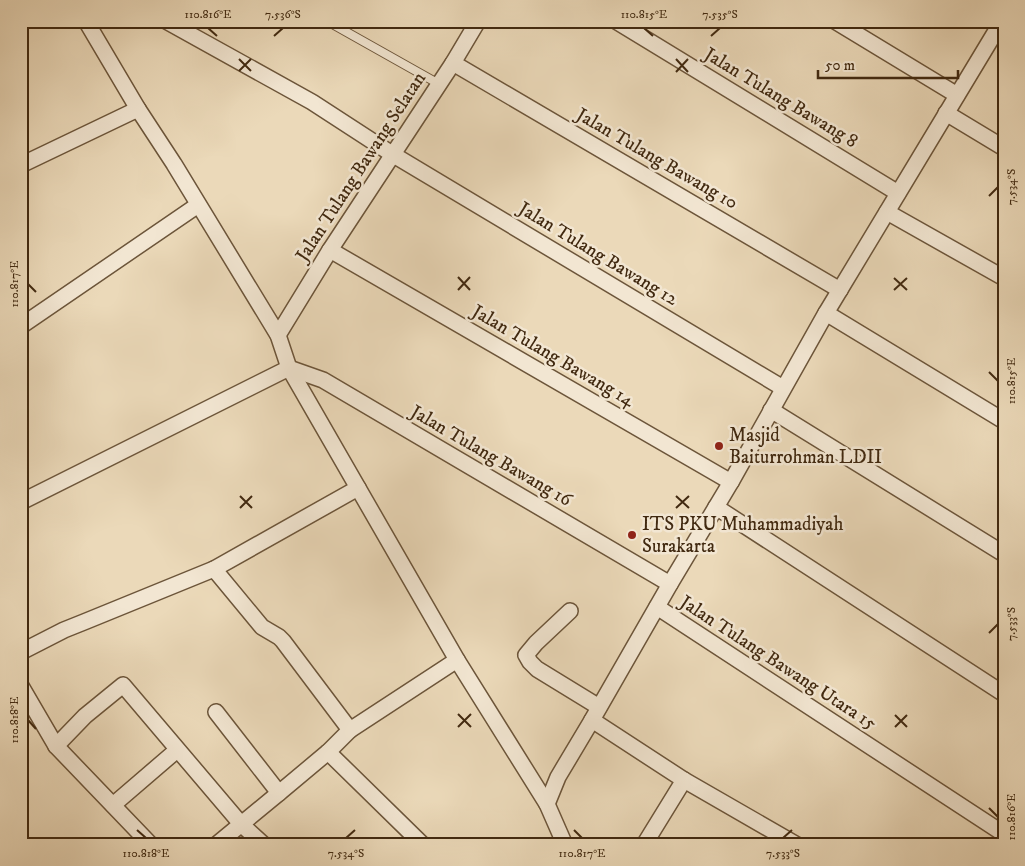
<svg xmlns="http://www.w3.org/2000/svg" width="1025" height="866" font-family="'IM FELL DW Pica',serif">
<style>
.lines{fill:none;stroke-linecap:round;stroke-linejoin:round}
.lane-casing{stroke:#6c553a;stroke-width:10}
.street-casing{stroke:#6c553a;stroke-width:18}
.lane{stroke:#f2e6d2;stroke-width:8}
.street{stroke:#f2e6d2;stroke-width:15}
.ticks{fill:none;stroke:#412910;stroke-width:2}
.poi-dot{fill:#8f2418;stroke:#f2e6d2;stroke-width:2}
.labels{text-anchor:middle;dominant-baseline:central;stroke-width:5;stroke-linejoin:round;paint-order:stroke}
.street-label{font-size:19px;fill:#412910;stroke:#f2e6d2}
.poi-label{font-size:19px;fill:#412910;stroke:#f2e6d2;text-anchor:start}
.neatline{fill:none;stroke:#412910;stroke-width:2}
.ticks-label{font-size:12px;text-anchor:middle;fill:#412910}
</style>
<rect width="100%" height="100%" fill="#ebd9b9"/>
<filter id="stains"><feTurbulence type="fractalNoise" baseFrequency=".004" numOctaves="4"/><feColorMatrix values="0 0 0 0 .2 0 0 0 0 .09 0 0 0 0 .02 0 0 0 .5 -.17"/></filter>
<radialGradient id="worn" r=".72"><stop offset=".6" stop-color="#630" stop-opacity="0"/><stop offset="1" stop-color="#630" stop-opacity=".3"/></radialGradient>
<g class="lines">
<g class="lane-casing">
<path id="lane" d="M327,21L439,84"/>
</g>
<g class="street-casing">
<g id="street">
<path d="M86,21L138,109L174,164L278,335L289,368L457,660L547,804L565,845"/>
<path d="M166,21L312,102L392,154L783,388"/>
<path d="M616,21L898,193"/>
<path d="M835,21L957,95"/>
<path d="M453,63L840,290"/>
<path d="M946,113L1004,148"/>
<path d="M21,165L138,109"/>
<path d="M887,212L1004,278"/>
<path d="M330,250L731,482"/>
<path d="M826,313L1004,421"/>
<path d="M21,326L198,205"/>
<path d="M278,335L330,250L453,63L478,21"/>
<path d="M771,410L1004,554"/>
<path d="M21,502L289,368L323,380L670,584"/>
<path d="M716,507L1004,694"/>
<path d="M214,569L262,627L279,637L283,641L350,730"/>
<path d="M657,607L1004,834"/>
<path d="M570,611L536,643L526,655L530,662L537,669L599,707"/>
<path d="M21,652L64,630L84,622L214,569L358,488"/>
<path d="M21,686L56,746L151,845"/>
<path d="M216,712L279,793"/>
<path d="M56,746L85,716L123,685L241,824L264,845"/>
<path d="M328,752L423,845"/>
<path d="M547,804L558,777L592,720"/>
<path d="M113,805L177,750"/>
<path d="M216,845L279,793L328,752L350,730L457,660"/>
<path d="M644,845L684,780"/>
<path d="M797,845L684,780L592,720L670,584L731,482L826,313L1002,21"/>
</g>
</g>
<use href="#lane" class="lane"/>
<use href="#street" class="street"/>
</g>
<path class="ticks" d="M208,28L217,36M644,28L653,36M274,36L283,28M711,36L720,28M239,59L251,71M676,59L688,72M239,71L251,59M676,72L688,59M989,196L998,187M458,277L470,290M894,278L907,290M28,284L36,292M458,290L470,277M894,290L907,278M989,372L998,381M240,496L252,508M676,496L689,508M240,508L252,496M676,508L689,496M989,633L998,624M458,714L471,727M895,715L907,727M28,720L36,729M458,727L471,714M895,727L907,715M989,808L998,817M137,830L146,838M574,830L582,838M346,838L355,830M783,838L792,830"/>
<g class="poi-dot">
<circle cx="719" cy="446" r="5"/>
<circle cx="632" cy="535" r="5"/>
</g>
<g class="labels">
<g class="street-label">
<text transform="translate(781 98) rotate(31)">Jalan Tulang Bawang 8</text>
<text transform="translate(657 159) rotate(30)">Jalan Tulang Bawang 10</text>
<text transform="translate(361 167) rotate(-57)">Jalan Tulang Bawang Selatan</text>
<text transform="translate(598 254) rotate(31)">Jalan Tulang Bawang 12</text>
<text transform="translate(553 356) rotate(30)">Jalan Tulang Bawang 14</text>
<text transform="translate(491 456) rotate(30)">Jalan Tulang Bawang 16</text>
<text transform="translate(778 663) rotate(33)">Jalan Tulang Bawang Utara 15</text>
</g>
<g class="poi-label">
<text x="729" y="435">Masjid<tspan x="729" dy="22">Baiturrohman LDII</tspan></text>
<text x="642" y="524">ITS PKU Muhammadiyah<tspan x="642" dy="22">Surakarta</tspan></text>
</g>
</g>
<rect width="1025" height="866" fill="none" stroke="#ebd9b9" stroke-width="55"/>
<path d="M818 70v8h140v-8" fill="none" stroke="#412910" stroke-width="2.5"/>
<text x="825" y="70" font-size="15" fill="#412910" stroke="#f2e6d2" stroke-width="4" paint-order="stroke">50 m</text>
<rect x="28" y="28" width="970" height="810" class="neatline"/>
<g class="ticks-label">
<text x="208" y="18">110.816°E</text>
<text x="283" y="18">7.536°S</text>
<text x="644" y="18">110.815°E</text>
<text x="720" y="18">7.535°S</text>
<text transform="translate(1011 187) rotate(-90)" y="4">7.534°S</text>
<text transform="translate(14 284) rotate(-90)" y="4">110.817°E</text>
<text transform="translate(1011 381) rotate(-90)" y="4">110.815°E</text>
<text transform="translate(1011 624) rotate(-90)" y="4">7.533°S</text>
<text transform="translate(14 720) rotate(-90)" y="4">110.818°E</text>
<text transform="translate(1011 817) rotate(-90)" y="4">110.816°E</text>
<text x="146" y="857">110.818°E</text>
<text x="346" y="857">7.534°S</text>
<text x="582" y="857">110.817°E</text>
<text x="783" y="857">7.533°S</text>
</g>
<rect width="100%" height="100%" filter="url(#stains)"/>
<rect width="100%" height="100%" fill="url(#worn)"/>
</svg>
